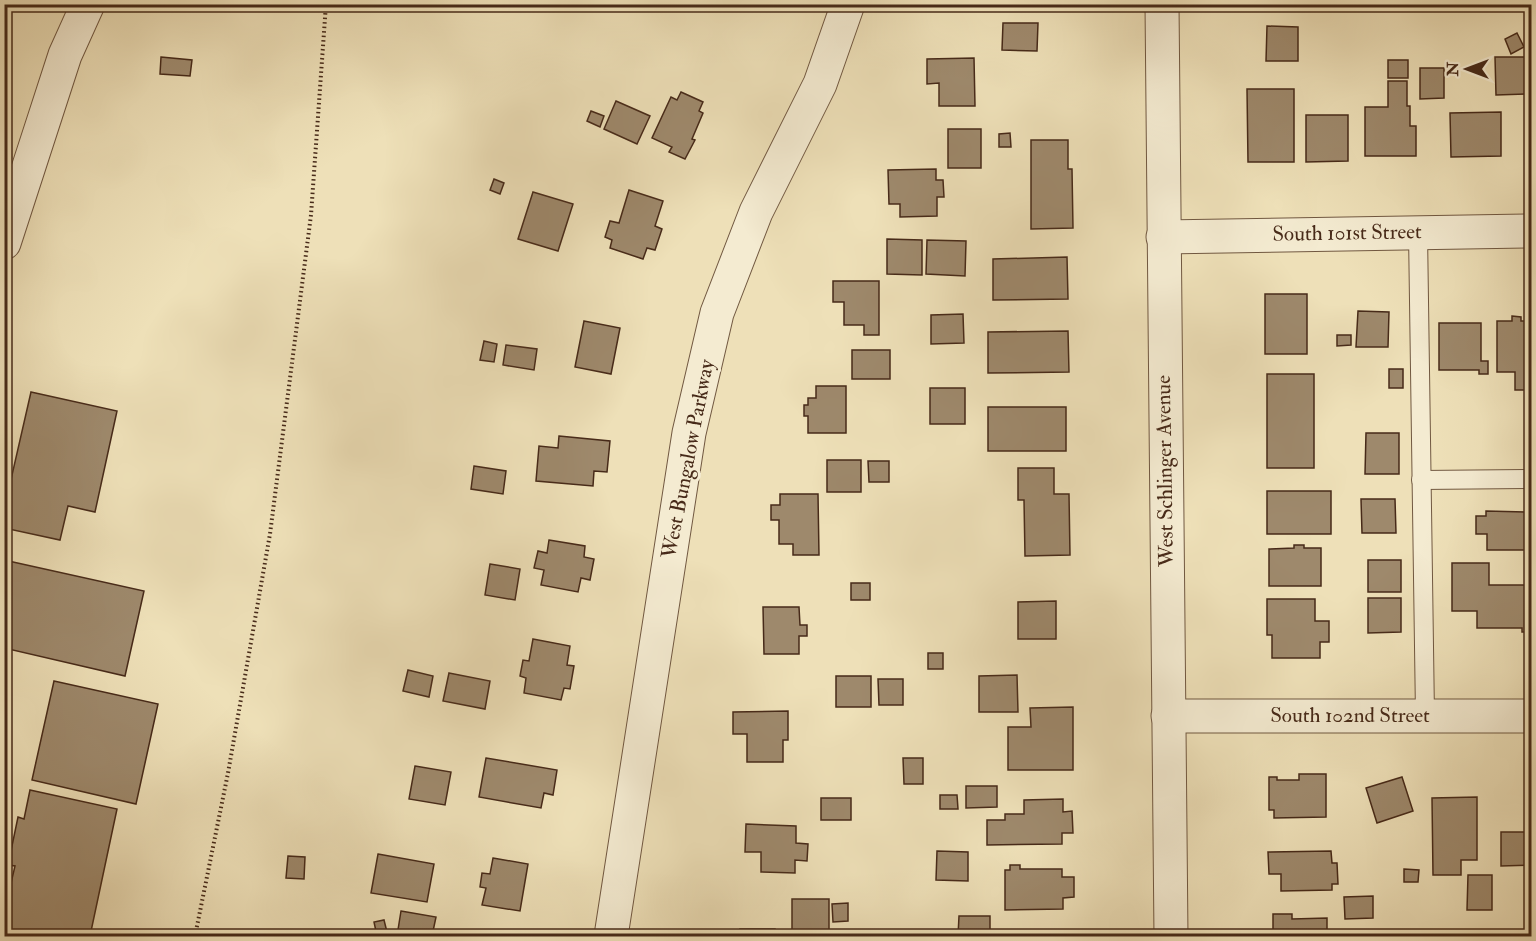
<svg xmlns="http://www.w3.org/2000/svg" width="1536" height="941" font-family="'IM FELL Double Pica',serif">
<style>
.building{fill:#9e896c;stroke:#472a19;stroke-width:1.5}
.lines{fill:none;stroke-linecap:round;stroke-linejoin:round}
.lane-casing{stroke:#715841;stroke-width:20}
.street-casing{stroke:#715841;stroke-width:35}
.path{stroke:#472a19;stroke-width:4;stroke-dasharray:1.5 3;stroke-linecap:butt}
.lane{stroke:#f4ebd1;stroke-width:18}
.street{stroke:#f4ebd1;stroke-width:33}
.labels{text-anchor:middle;dominant-baseline:central;stroke-width:6;stroke-linejoin:round;paint-order:stroke}
.street-label{font-size:21px;fill:#472a19;stroke:#f4ebd1}
</style>
<rect width="100%" height="100%" fill="#eee0b8"/>
<filter id="stains"><feTurbulence type="fractalNoise" baseFrequency=".00333" numOctaves="4"/><feColorMatrix values="0 0 0 0 .2 0 0 0 0 .09 0 0 0 0 .02 0 0 0 .5 -.17"/></filter>
<radialGradient id="worn" r=".72"><stop offset=".6" stop-color="#630" stop-opacity="0"/><stop offset="1" stop-color="#630" stop-opacity=".3"/></radialGradient>
<g class="building">
<rect x="727" y="4" width="15" height="6"/>
<path d="M1003,23H1038L1037,51L1002,50Z"/>
<path d="M1267,26L1298,27V61H1266Z"/>
<path d="M1517,33L1524,47L1511,54L1505,39Z"/>
<path d="M161,57L192,60L190,76L160,74Z"/>
<path d="M1495,57H1530V94L1496,95Z"/>
<path d="M974,58L975,106H939V83L927,84V59Z"/>
<rect x="1388" y="60" width="20" height="18"/>
<path d="M1420,68H1444V98L1420,99Z"/>
<path d="M1388,81H1407V106H1410V126H1416V156H1365V107H1388Z"/>
<path d="M1247,89H1294V162H1248Z"/>
<path d="M681,92L703,102L699,111L703,113L692,139L695,140L685,159L669,152L672,147L652,138L671,97L677,100Z"/>
<path d="M616,101L650,116L637,144L604,129Z"/>
<path d="M591,111L604,116L600,127L587,121Z"/>
<path d="M1501,112V156L1451,157L1450,113Z"/>
<path d="M1306,115H1348V161L1306,162Z"/>
<rect x="948" y="129" width="33" height="39"/>
<path d="M1010,133L1011,147H999V134Z"/>
<path d="M1031,140H1068V169H1072L1073,228L1031,229Z"/>
<path d="M936,169V180H943L944,197H937V216L900,217V204H889L888,170Z"/>
<path d="M494,179L504,183L500,194L490,190Z"/>
<path d="M629,190L663,201L655,226L662,229L655,250L647,248L643,259L610,248L612,240L605,237L610,221L619,223Z"/>
<path d="M533,192L573,204L558,251L518,239Z"/>
<path d="M887,239L922,240V275L887,274Z"/>
<path d="M927,240L966,241L965,276L926,274Z"/>
<path d="M1067,257L1068,299L993,300V259Z"/>
<path d="M833,281H879V335H864V325H844V302H833Z"/>
<rect x="1265" y="294" width="42" height="60"/>
<path d="M1358,311L1389,312L1388,347H1356Z"/>
<path d="M963,314L964,343L931,344V315Z"/>
<path d="M1512,316L1521,317V321H1532V390H1515V372H1497V321H1512Z"/>
<path d="M584,321L620,328L611,374L575,367Z"/>
<path d="M1439,323H1481V361H1488V374H1479V370H1439Z"/>
<path d="M1068,331L1069,372L988,373V332Z"/>
<path d="M1337,335H1351V345L1337,346Z"/>
<path d="M484,341L497,344L494,362L480,360Z"/>
<path d="M506,345L537,349L534,370L503,365Z"/>
<rect x="852" y="350" width="38" height="29"/>
<rect x="1389" y="369" width="14" height="19"/>
<rect x="1267" y="374" width="47" height="94"/>
<path d="M816,386H846V433H808V416H804V405H808V398H816Z"/>
<rect x="930" y="388" width="35" height="36"/>
<path d="M31,392L117,411L95,512L68,506L60,540L4,528V510Z"/>
<rect x="988" y="407" width="78" height="44"/>
<path d="M1366,433H1399V474H1365Z"/>
<path d="M559,436L610,441L607,472L594,471L593,486L536,481L539,446L558,448Z"/>
<rect x="827" y="460" width="34" height="32"/>
<path d="M868,461H889V482H869Z"/>
<path d="M474,466L506,471L503,494L471,489Z"/>
<path d="M1018,468H1054V494H1069L1070,555L1025,556L1024,500H1018Z"/>
<rect x="1267" y="491" width="64" height="43"/>
<path d="M780,494H818L819,555H793V544H779V520H771V505H780Z"/>
<path d="M1361,499H1395L1396,533H1362Z"/>
<path d="M1486,511L1525,512V550H1487V534H1476V516H1486Z"/>
<path d="M549,540L585,546L584,557L594,559L590,580L581,578L578,592L541,585L544,570L534,568L538,551L547,553Z"/>
<path d="M1294,545H1304V548H1321V586H1269V549L1294,548Z"/>
<path d="M4,560L144,591L125,676L4,648Z"/>
<rect x="1368" y="560" width="33" height="32"/>
<path d="M1452,563H1489V585H1525V594H1532V632H1522V628H1477V611H1452Z"/>
<path d="M490,564L520,569L515,600L485,595Z"/>
<rect x="851" y="583" width="19" height="17"/>
<path d="M1368,598H1401V632L1368,633Z"/>
<path d="M1267,599H1315V621H1329V642H1320V658H1272V635H1267Z"/>
<path d="M1056,601V639H1018V602Z"/>
<path d="M763,607H799L800,625H807V636H799V654H764Z"/>
<path d="M533,639L570,646L567,665L574,666L570,689L564,688L561,700L524,693L526,678L520,676L523,660L529,661Z"/>
<rect x="928" y="653" width="15" height="16"/>
<path d="M408,670L433,676L429,697L403,691Z"/>
<path d="M449,673L490,681L485,709L443,701Z"/>
<path d="M1017,675L1018,712H979V676Z"/>
<rect x="836" y="676" width="35" height="31"/>
<path d="M878,679H903V705H879Z"/>
<path d="M54,681L158,704L136,804L32,780Z"/>
<path d="M1073,707V770H1008V727H1031L1030,708Z"/>
<path d="M788,711V740H783V762H747V734H733V712Z"/>
<path d="M486,758L557,770L553,795L544,793L541,808L479,797Z"/>
<path d="M903,758H923V784H904Z"/>
<path d="M415,766L451,772L445,805L409,799Z"/>
<path d="M1299,774H1326V817L1274,818V810H1269V777H1277V780H1299Z"/>
<path d="M1402,777L1413,811L1377,823L1366,788Z"/>
<path d="M966,786H997V807L966,808Z"/>
<path d="M30,790L117,809L90,936H4V895L8,896L15,866L8,865L18,817L24,819Z"/>
<path d="M940,795H957L958,809H940Z"/>
<path d="M1477,797V860H1461V875H1433L1432,798Z"/>
<rect x="821" y="798" width="30" height="22"/>
<path d="M1063,799V812L1072,811L1073,833H1062V844L987,845V820H1005V814H1024V800Z"/>
<path d="M746,824L796,826V843L808,844L807,861L795,860V873L761,872V852H745Z"/>
<path d="M1501,832H1532V865L1501,866Z"/>
<path d="M937,851L968,852V881L936,880Z"/>
<path d="M1331,851L1332,863H1337L1338,884H1332V890L1281,891V874H1269L1268,852Z"/>
<path d="M378,854L434,864L427,902L371,893Z"/>
<path d="M288,856L305,857L304,879L286,878Z"/>
<path d="M493,858L528,864L520,911L482,905L486,888L480,887L482,873L490,874Z"/>
<path d="M1010,865H1020V869H1062V877H1074V897L1063,898V909L1005,910V870H1010Z"/>
<path d="M1404,869L1419,870L1418,882H1404Z"/>
<path d="M1468,875H1492V910H1467Z"/>
<path d="M1373,896V918L1345,919L1344,897Z"/>
<rect x="792" y="899" width="37" height="37"/>
<path d="M848,903V921L833,922L832,904Z"/>
<path d="M401,911L436,917L432,936H397Z"/>
<path d="M1273,914H1292V919L1327,918V936H1273Z"/>
<path d="M959,916H990V936H958Z"/>
<path d="M384,920L388,936H377L374,922Z"/>
<rect x="740" y="929" width="35" height="7"/>
<rect x="1005" y="931" width="57" height="5"/>
</g>
<g class="lines">
<g class="lane-casing">
<g id="lane">
<path d="M1418,232L1425,715"/>
<path d="M1421,480L1532,479"/>
</g>
</g>
<g class="street-casing">
<g id="street">
<path d="M1162,4L1171,936"/>
<path d="M1163,237L1532,231"/>
<path d="M4,243L65,55L88,4"/>
<path d="M1168,716H1532"/>
<path d="M611,936L689,433L717,313L756,212L820,84L848,4"/>
</g>
</g>
<path class="path" d="M195,936L228,773L270,534L311,215L326,4"/>
<use href="#lane" class="lane"/>
<use href="#street" class="street"/>
</g>
<g class="labels">
<g class="street-label">
<text transform="translate(1347 233) rotate(-1)">South 101st Street</text>
<text transform="translate(688 459) rotate(-79)">West Bungalow Parkway</text>
<text transform="translate(1165 471) rotate(-91)">West Schlinger Avenue</text>
<text x="1350" y="715">South 102nd Street</text>
</g>
</g>
<rect width="1536" height="941" fill="none" stroke="#eee0b8" stroke-width="24"/>
<rect x="6" y="6" width="1524" height="929" fill="none" stroke="#472a19" stroke-width="3"/>
<rect x="12" y="12" width="1512" height="917" fill="none" stroke="#472a19" stroke-width="1.5"/>
<g transform="translate(1467 69) rotate(270)" stroke="#f4ebd1" stroke-width="4.5" paint-order="stroke">
<path d="M0-4.5L10 22L0 15L-10 22Z" fill="#472a19"/>
<text y="-9" font-size="16" font-weight="bold" text-anchor="middle" fill="#472a19">N</text>
</g>
<rect width="100%" height="100%" filter="url(#stains)"/>
<rect width="100%" height="100%" fill="url(#worn)"/>
</svg>
